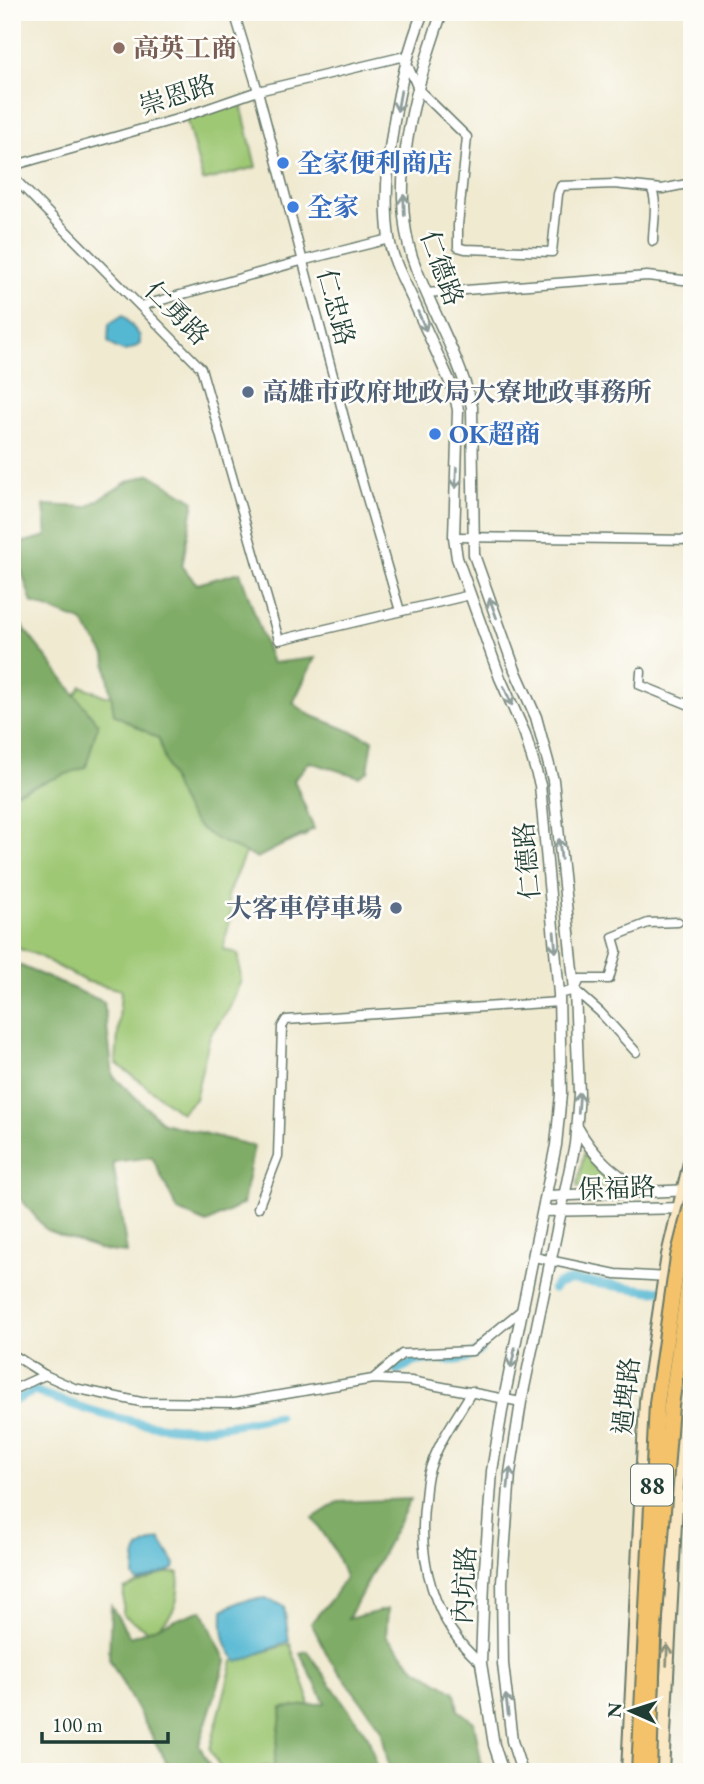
<svg xmlns="http://www.w3.org/2000/svg" width="704" height="1784" font-family="'EB Garamond','Noto Serif TC',serif">
<style>
.green{fill:#9fc874;stroke:#5f8254;stroke-width:2}
.forest{fill:#7fac66;stroke:#4f744d;stroke-width:2}
.water{fill:#55b8d3;stroke:#3a7a84;stroke-width:2}
.lines{fill:none;stroke-linecap:round;stroke-linejoin:round}
.canal{stroke:#55b8d3;stroke-width:9}
.minor-casing{stroke:#687a6b;stroke-width:11}
.tertiary-casing{stroke:#687a6b;stroke-width:13}
.secondary-casing{stroke:#687a6b;stroke-width:16}
.minor{stroke:#fff;stroke-width:8}
.tertiary{stroke:#fff;stroke-width:10}
.secondary{stroke:#fae7c3;stroke-width:12}
.trunk-bridge-casing{stroke:#687a6b;stroke-width:18;stroke-linecap:butt}
.trunk-bridge{stroke:#f3c26a;stroke-width:14}
.oneway{stroke:#8f9e9a}
.oneway2{stroke:#8c927c}
.education-dot{fill:#8d6e63;stroke:#fdfcf7;stroke-width:2.5}
.shop-dot{fill:#3f7fe0;stroke:#fdfcf7;stroke-width:2.5}
.service-dot{fill:#5c6f8a;stroke:#fdfcf7;stroke-width:2.5}
.labels{text-anchor:middle;dominant-baseline:central;stroke-width:5;stroke-linejoin:round;paint-order:stroke}
.shield{fill:#fdfcf7;stroke:#62766e;stroke-width:2}
.shield-label{font-size:24px;font-weight:bold;fill:#1f3d34}
.education-label{font-size:26px;font-weight:bold;fill:#785e54;stroke:#fdfcf7;text-anchor:start}
.street-label{font-size:26px;fill:#1f3d34;stroke:#fdfcf7}
.shop-label{font-size:26px;font-weight:bold;fill:#366cbe;stroke:#fdfcf7;text-anchor:start}
.service-label{font-size:26px;font-weight:bold;fill:#4e5e75;stroke:#fdfcf7;text-anchor:start}
</style>
<rect width="100%" height="100%" fill="#fdfcf7"/>
<filter id="ink" filterUnits="userSpaceOnUse"><feTurbulence type="fractalNoise" baseFrequency=".0143" numOctaves="2"/><feDisplacementMap in="SourceGraphic" scale="14" xChannelSelector="R" yChannelSelector="G"/><feConvolveMatrix kernelMatrix="1 2 1 2 8 2 1 2 1" color-interpolation-filters="sRGB"/></filter>
<filter id="wash" filterUnits="userSpaceOnUse"><feTurbulence type="fractalNoise" baseFrequency=".00686" numOctaves="4" result="noise"/><feDisplacementMap in="SourceGraphic" scale="28" xChannelSelector="R" yChannelSelector="G"/><feGaussianBlur stdDeviation="1.57" result="paint"/><feColorMatrix in="noise" values="0 0 0 0 0 0 0 0 0 0 0 0 0 0 0 0 0 1.4 0 .05"/><feComposite in="paint" operator="in"/></filter>
<g filter="url(#wash)">
<rect width="100%" height="100%" fill="#f0ead1"/>
<g class="green">
<path d="M240,100L256,167L203,181L186,118Z"/>
<path d="M81,686L105,696H121L305,806L307,835L270,850L247,848L227,896L231,914L223,949L238,954L241,980L229,1009L210,1035L195,1099L181,1113L116,1063L121,990L85,981L37,955L12,946V764L67,709Z"/>
<path d="M584,1153L595,1168L617,1186L577,1187Z"/>
<path d="M165,1573H179C178,1604 177,1616 150,1632L123,1615L124,1589Z"/>
<path d="M290,1644L308,1696L309,1731L304,1772L266,1766L241,1772H222L210,1749L233,1661Z"/>
</g>
<g class="forest">
<path d="M150,474L194,501L182,567L197,584L240,572L272,663L315,658L293,703L310,715L373,740L368,771L360,777L309,762L294,780L314,829L257,858C237,849 205,837 192,819C179,803 163,759 159,739L114,714L105,655L82,621L32,603L13,545L47,536L44,505L87,507L127,482Z"/>
<path d="M12,605L15,617L98,724L86,767L12,794Z"/>
<path d="M12,962L104,1002L113,1076L163,1123L254,1146L243,1204L207,1223L178,1211L152,1157L113,1162L127,1253L100,1250L46,1230L12,1188Z"/>
<path d="M411,1499L348,1619L388,1609L386,1636L414,1667L455,1692L458,1710L474,1722L483,1772H390L381,1728L330,1660L311,1623L333,1597L345,1577L334,1549L313,1518L338,1502Z"/>
<path d="M111,1606L130,1637L202,1610L226,1661L199,1745L213,1772H172L109,1659Z"/>
<path d="M307,1651L368,1737L379,1772H273L282,1708L325,1703L300,1653Z"/>
</g>
<g class="water">
<path d="M123,315L140,336V344C126,354 121,353 108,342L109,324Z"/>
<path d="M160,1539L175,1564L174,1569L138,1582L134,1577C135,1552 134,1546 160,1539Z"/>
<path d="M265,1598L284,1606L289,1641L238,1662C223,1647 222,1630 223,1610L241,1601Z"/>
</g>
<g class="lines">
<g class="canal">
<path d="M553,1289L557,1284L572,1280L653,1291L666,1290"/>
<path d="M397,1370C404,1367 411,1363 418,1361C443,1356 458,1368 481,1349"/>
<path d="M12,1402L34,1391C85,1410 147,1431 203,1428C228,1427 253,1420 278,1416"/>
</g>
</g>
</g>
<g filter="url(#ink)">
<g class="lines">
<g class="minor-casing">
<g id="minor">
<path d="M234,12L258,91L350,440L400,611"/>
<path d="M12,166L177,119L258,91L401,57L406,61L418,89L467,137L458,225V247L465,249L552,252L558,194L561,186L614,184L662,189L692,183"/>
<path d="M12,176L201,368L279,640L470,595"/>
<path d="M652,190C658,204 653,224 653,241"/>
<path d="M426,293L647,276L692,281"/>
<path d="M141,306L301,261L389,239"/>
<path d="M454,537L692,540"/>
<path d="M641,672L640,685L692,706"/>
<path d="M575,990L580,979H609L617,951L613,937L648,923L678,922"/>
<path d="M559,994L575,990L600,1012L636,1052"/>
<path d="M258,1208L278,1156L282,1027L286,1020L559,1002"/>
<path d="M534,1257L616,1274L668,1277"/>
<path d="M12,1354L45,1375L74,1388L141,1402L234,1403L373,1379L411,1381L521,1402"/>
<path d="M373,1379L402,1354L472,1351L524,1308"/>
<path d="M12,1390L45,1375"/>
<path d="M472,1391C457,1417 437,1443 429,1472C426,1480 426,1490 425,1498C417,1558 433,1624 481,1663"/>
</g>
</g>
<g class="tertiary-casing">
<g id="tertiary">
<path d="M423,12C399,72 380,174 389,238C392,259 403,279 412,298C426,329 440,360 454,391L458,410L454,537L457,558L500,678L525,734L540,785L559,994L561,1094L556,1145L504,1399L492,1471L484,1582L481,1663L494,1745L503,1772"/>
<path d="M442,12C415,87 385,192 416,268C434,315 460,359 472,407L474,555L515,670L536,717L553,780L575,990L579,1094L575,1144L521,1402L510,1473L502,1582L503,1664L512,1741L522,1772"/>
<path d="M577,1127C595,1159 613,1172 642,1192"/>
<path d="M547,1196L692,1190"/>
<path d="M543,1211L686,1208"/>
</g>
</g>
<g class="secondary-casing">
<g id="secondary">
<path d="M628,1772L646,1401L668,1255L692,1154"/>
<path d="M662,1772L681,1407L692,1337"/>
</g>
</g>
<use href="#minor" class="minor"/>
<use href="#tertiary" class="tertiary"/>
<use href="#secondary" class="secondary"/>
<g class="trunk-bridge-casing">
<g id="trunk-bridge">
<path d="M639,1772L657,1403L678,1257L692,1202"/>
<path d="M649,1772L653,1642L671,1406L692,1259"/>
</g>
</g>
<use href="#trunk-bridge" class="trunk-bridge"/>
</g>
<defs><path id="oneway-shaft" d="M-6 0H5M1.5-3L5.5 0L1.5 3" fill="none" stroke-width="1.6" stroke-linecap="round" stroke-linejoin="round" transform="scale(1.75)"/></defs>
<g class="oneway">
<use href="#oneway-shaft" transform="translate(399 101) rotate(100)"/>
<use href="#oneway-shaft" transform="translate(404 205) rotate(-92)"/>
<use href="#oneway-shaft" transform="translate(422 321) rotate(66)"/>
<use href="#oneway-shaft" transform="translate(456 478) rotate(92)"/>
<use href="#oneway-shaft" transform="translate(493 608) rotate(-110)"/>
<use href="#oneway-shaft" transform="translate(508 696) rotate(66)"/>
<use href="#oneway-shaft" transform="translate(560 849) rotate(-96)"/>
<use href="#oneway-shaft" transform="translate(555 942) rotate(85)"/>
<use href="#oneway-shaft" transform="translate(579 1103) rotate(-86)"/>
<use href="#oneway-shaft" transform="translate(513 1358) rotate(102)"/>
<use href="#oneway-shaft" transform="translate(509 1478) rotate(-84)"/>
<use href="#oneway-shaft" transform="translate(507 1705) rotate(-97)"/>
</g>
<use class="oneway2" href="#oneway-shaft" transform="translate(667 1655) rotate(-88)"/>
</g>
<circle class="education-dot" cx="119" cy="48" r="7"/>
<g class="shop-dot">
<circle cx="283" cy="163" r="7"/>
<circle cx="293" cy="207" r="7"/>
<circle cx="435" cy="434" r="7"/>
</g>
<g class="service-dot">
<circle cx="248" cy="392" r="7"/>
<circle cx="396" cy="908" r="7"/>
</g>
<g class="labels">
<rect class="shield" x="631" y="1464.5" width="42" height="41" rx="5"/>
<g class="shield-label">
<text x="652" y="1485">88</text>
</g>
<g class="education-label">
<text x="133" y="48">高英工商</text>
</g>
<g class="street-label">
<text transform="translate(177 95) rotate(-18)">崇恩路</text>
<text transform="translate(442 268) rotate(70)">仁德路</text>
<text transform="translate(336 307) rotate(75)">仁忠路</text>
<text transform="translate(177 313) rotate(45)">仁勇路</text>
<text transform="translate(527 861) rotate(-95)">仁德路</text>
<text transform="translate(617 1188) rotate(-2)">保福路</text>
<text transform="translate(626 1396) rotate(-84)">過埤路</text>
<text transform="translate(464 1585) rotate(-87)">內坑路</text>
</g>
<g class="shop-label">
<text x="297" y="163">全家便利商店</text>
<text x="307" y="207">全家</text>
<text x="449" y="434">OK超商</text>
</g>
<g class="service-label">
<text x="262" y="392">高雄市政府地政局大寮地政事務所</text>
<text x="382" y="908" text-anchor="end">大客車停車場</text>
</g>
</g>
<rect width="704" height="1784" fill="none" stroke="#fdfcf7" stroke-width="42"/>
<g transform="translate(631 1711) rotate(273)" stroke="#fdfcf7" stroke-width="5" paint-order="stroke">
<path d="M0-5L12 26L0 18L-12 26Z" fill="#1f3d34"/>
<text y="-10" font-size="19" font-weight="bold" text-anchor="middle" fill="#1f3d34">N</text>
</g>
<path d="M42 1732v10h126v-10" fill="none" stroke="#1f3d34" stroke-width="3.5"/>
<text x="52" y="1732" font-size="21" fill="#1f3d34" stroke="#fdfcf7" stroke-width="5" paint-order="stroke">100 m</text>
</svg>
